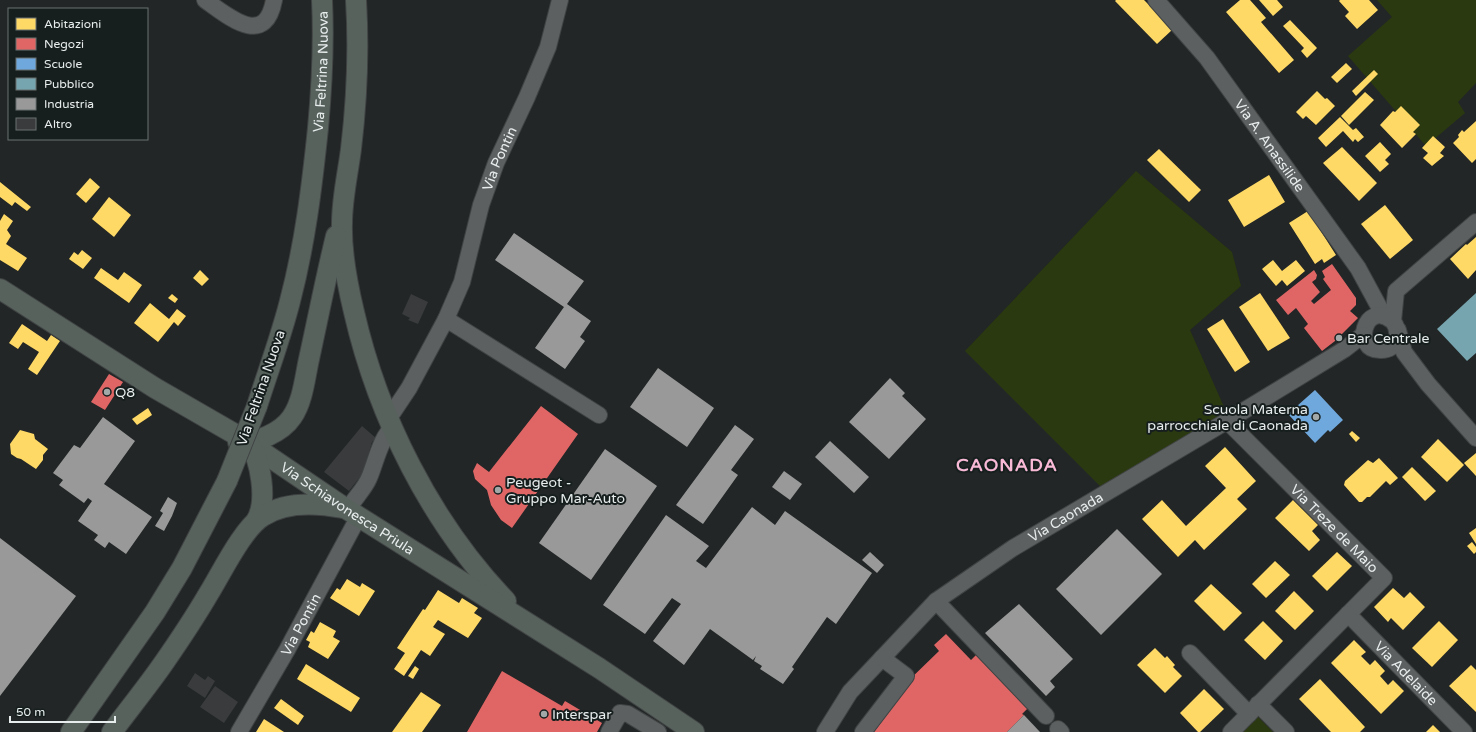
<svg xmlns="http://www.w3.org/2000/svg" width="1476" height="732" font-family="'Varela Round',sans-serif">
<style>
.green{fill:#2a390f}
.homes{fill:#ffd966}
.shops{fill:#e06666}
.schools{fill:#6fa8dc}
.public{fill:#76a5af}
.industry{fill:#999}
.building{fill:#393b3c}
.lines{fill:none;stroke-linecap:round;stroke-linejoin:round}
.minor-casing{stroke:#404343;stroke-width:18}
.major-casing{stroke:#404343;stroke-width:22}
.minor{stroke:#5d6060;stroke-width:16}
.major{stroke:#57625d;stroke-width:20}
.major-bridge-casing{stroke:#404343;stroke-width:22;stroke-linecap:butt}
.major-bridge{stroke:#57625d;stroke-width:20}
.poi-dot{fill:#a2a7a7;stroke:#171f1e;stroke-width:1.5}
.labels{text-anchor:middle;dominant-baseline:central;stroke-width:4;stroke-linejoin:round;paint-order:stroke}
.street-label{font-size:14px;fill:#e7ecec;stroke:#171f1e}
.poi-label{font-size:14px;fill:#e7ecec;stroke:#171f1e;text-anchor:start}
.district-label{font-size:18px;font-weight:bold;letter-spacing:1px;fill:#f8b9d6;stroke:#171f1e}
</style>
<rect width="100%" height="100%" fill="#222626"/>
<g class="green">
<path d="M1377,0H1476V83L1458,102L1465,113L1426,146L1348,56L1392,17Z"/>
<path d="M1136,171L1232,252L1241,286L1190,330L1228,416L1102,488L965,351Z"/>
<path d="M1250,709L1273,732H1224Z"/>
</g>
<g class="homes">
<path d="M1116,0H1144L1173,29L1157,44L1115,1Z"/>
<path d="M1240,0H1250L1266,18L1261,22L1294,60L1279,73L1226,12Z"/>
<path d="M1259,0H1277L1283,7L1273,16Z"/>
<path d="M1340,0H1369L1378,10L1357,29L1345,16L1349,12L1339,1Z"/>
<path d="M1290,20L1317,48L1307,58L1301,51L1304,48L1283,26Z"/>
<path d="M1346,63L1352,69L1337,83L1331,77Z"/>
<path d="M1374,70L1378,74L1356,96L1352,91Z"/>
<path d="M1317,91L1325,99L1327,98L1335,106L1316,125L1306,116L1303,119L1296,112Z"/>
<path d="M1365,92L1374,100L1349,125L1341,116Z"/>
<path d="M1401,106L1420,125L1413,132L1416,134L1402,148L1380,125L1393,111L1395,112Z"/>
<path d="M1340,117L1353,130L1356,128L1364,137L1358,142L1355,139L1353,142L1343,131L1326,147L1318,138Z"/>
<path d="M1476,121V159L1472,163L1453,143L1459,137L1458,135L1462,130L1464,132Z"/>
<path d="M1433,136L1445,147L1440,153L1444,156L1432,166L1423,158L1428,153L1422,148Z"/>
<path d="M1380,142L1391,154L1385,160L1389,164L1380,172L1365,156Z"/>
<path d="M1342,147L1377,183L1359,201L1323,163Z"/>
<path d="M1159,149L1201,190L1189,202L1147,160Z"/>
<path d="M1269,175L1285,202L1244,227L1228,200Z"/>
<path d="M90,178L100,187L86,203L76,194Z"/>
<path d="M0,182L31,207L27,211L15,202L12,206L0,197Z"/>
<path d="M109,197L131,215L114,237L92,219Z"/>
<path d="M1385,205L1413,240L1390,259L1361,224Z"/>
<path d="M1308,211L1336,255L1324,263L1322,259L1315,264L1289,223Z"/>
<path d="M4,214L13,221L7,230L11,236L6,244L27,258L18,271L0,260V221Z"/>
<path d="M1476,237V270L1468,279L1450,259L1466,244L1467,245Z"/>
<path d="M82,250L92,258L83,269L69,259L74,252L78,255Z"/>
<path d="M1273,260L1282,271L1296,260L1305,271L1287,286L1282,280L1276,286L1262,269Z"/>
<path d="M101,268L118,280L124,272L142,285L129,303L94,278Z"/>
<path d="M200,270L209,279L202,286L193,278Z"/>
<path d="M1260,293L1290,338L1268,351L1239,307Z"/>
<path d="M172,294L178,299L175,303L168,298Z"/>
<path d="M150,303L169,319L177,309L186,316L178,326L174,322L158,342L134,323Z"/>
<path d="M1223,319L1250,362L1235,372L1207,329Z"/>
<path d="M22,324L47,341L51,335L60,341L37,375L28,369L39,352L23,342L18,349L9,343Z"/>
<path d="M148,408L152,415L137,425L132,419Z"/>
<path d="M20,430L34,434L35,439L48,449L43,455V460L36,469L21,459L17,458L11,454L10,444Z"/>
<path d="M1352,431L1360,438L1356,442L1349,434Z"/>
<path d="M1438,439L1464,465L1447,482L1421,457Z"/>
<path d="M1225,447L1256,481L1237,499L1247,509L1204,550L1195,540L1178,557L1142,519L1162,500L1186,526L1226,488L1205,466Z"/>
<path d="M1476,453V476L1464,463Z"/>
<path d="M1379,458L1398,478L1390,485L1386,481L1370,497H1367L1362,502H1359L1344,485L1345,481L1368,460L1373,463Z"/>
<path d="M1412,467L1436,491L1425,501L1402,477Z"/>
<path d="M1293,500L1318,525L1312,531L1320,540L1309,551L1275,518Z"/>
<path d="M1476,528V544L1469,533Z"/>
<path d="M1472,542L1476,547V552L1474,554L1467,546Z"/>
<path d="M1337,552L1352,566L1327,591L1312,576Z"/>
<path d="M1275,561L1290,575L1266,598L1252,584Z"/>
<path d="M347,579L360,587L362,583L375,591L359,616L330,598L337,588L340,590Z"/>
<path d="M1211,584L1242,613L1224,631L1194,601Z"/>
<path d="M1393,588L1404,598L1410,592L1425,607L1403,630L1391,618L1388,622L1374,607Z"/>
<path d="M438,590L459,603L462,598L478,608L474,613L482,618L468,638L438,620L433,627L445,634L430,656L421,650L404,676L394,669L405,653L397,648L423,609L425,610Z"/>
<path d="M1294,591L1314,611L1295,630L1275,611Z"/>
<path d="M1263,621L1283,641L1265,660L1244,640Z"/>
<path d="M1439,621L1458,640L1432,667L1412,648Z"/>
<path d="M320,622L336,631L333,637L340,641L328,659L308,647L310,642L306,640L311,631L314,633Z"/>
<path d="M1354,640L1366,652L1361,656L1370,665L1375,660L1385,671L1380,676L1388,685L1393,680L1404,691L1381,714L1331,663Z"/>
<path d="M1155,648L1165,658L1167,656L1175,665L1173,667L1182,676L1165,693L1137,665Z"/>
<path d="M306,664L360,698L351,712L297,679Z"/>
<path d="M1471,665L1476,670V712L1449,686Z"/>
<path d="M415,666L419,669L413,679L408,676Z"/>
<path d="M1320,679L1365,727L1360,732H1331L1299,699Z"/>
<path d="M1204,689L1224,709L1200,732H1198L1180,713Z"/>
<path d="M421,692L441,705L422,732H392Z"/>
<path d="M281,699L304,716L298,725L274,708Z"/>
<path d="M264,719L284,732H256Z"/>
<path d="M1433,725L1440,732H1426Z"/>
</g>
<g class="shops">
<path d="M1332,264L1356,298V305L1350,311L1358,318L1335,341L1322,351L1304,328L1308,324L1296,308L1288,315L1276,300L1314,270L1317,275L1316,279L1312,282L1320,292L1311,301L1314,304L1331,290L1323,279L1325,277L1322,271Z"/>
<path d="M109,374L123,382L105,410L91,402Z"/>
<path d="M541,406L578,434L512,528L501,520L491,505L487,490L475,479L473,471L477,463L489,472Z"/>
<path d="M946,634L971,660L977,654L1029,707L1022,714L1024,715L1007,732H874L906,687L904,685L939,651L934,645Z"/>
<path d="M502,671L562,706L565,701L602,723L597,732H467Z"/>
</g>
<path class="schools" d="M1315,390L1343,420L1330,432L1328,430L1315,443L1288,414Z"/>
<path class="public" d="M1476,293V353L1467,361L1437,329Z"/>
<g class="industry">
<path d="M514,233L584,281L567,304L591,321L580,337L585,341L565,369L535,348L564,307L495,260Z"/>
<path d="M658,368L714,408L687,447L630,407Z"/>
<path d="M890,378L905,393L902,396L926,419L889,459L849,422Z"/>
<path d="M103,417L135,441L104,484L152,517L126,554L109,542L105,548L94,540L98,535L78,521L92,501L88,498L84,503L59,485L63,480L53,473L74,445L80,448Z"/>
<path d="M735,425L754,439L731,470L738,475L703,524L676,505Z"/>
<path d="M830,441L869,477L854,493L815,457Z"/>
<path d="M605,449L657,486L591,580L539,543Z"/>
<path d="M784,471L802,484L790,500L772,487Z"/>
<path d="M168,497L177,503L172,516L164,531L155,526L163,513L160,511Z"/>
<path d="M752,507L775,525L785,511L872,573L836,624L827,617L792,667L794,669L783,684L760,669L762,666L754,661L756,656L753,660L710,629L684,665L653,641L681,604L672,598L645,634L603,605L666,515L709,546L696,561L706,568Z"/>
<path d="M1117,529L1162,574L1101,635L1056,589Z"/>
<path d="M0,538L76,596L0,696Z"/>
<path d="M870,552L884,565L877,573L862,560Z"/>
<path d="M1019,604L1073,659L1050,681L1055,687L1046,696L985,633Z"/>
<path d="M1024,715L1040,732H1007Z"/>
</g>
<g class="building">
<path d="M411,294L428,302L418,324L408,320L410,318L402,314Z"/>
<path d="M362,426L376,438L372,442L363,473L349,491L324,472Z"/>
<path d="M195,673L205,680L208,676L215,681L205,698L187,686Z"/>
<path d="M215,686L238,702L224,723L200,707Z"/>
</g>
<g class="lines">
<g class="minor-casing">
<g id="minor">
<path d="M205,0C228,16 265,49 274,0"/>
<path id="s1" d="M1156,0L1207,58L1358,268L1384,316"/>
<path d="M446,319L599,415"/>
<path d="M1391,320C1365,300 1351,351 1381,350C1398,350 1401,333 1393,321L1396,291L1476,222"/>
<path d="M1398,330L1404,352L1428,384L1476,438"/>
<path id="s2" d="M388,416L393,412L409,388L446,319L462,282L481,205L496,163L527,97L548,47L560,0"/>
<path id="s3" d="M1227,421L1384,578L1231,732"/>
<path d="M348,510C354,498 364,490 369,478C375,465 381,435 393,428"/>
<path d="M936,601L1046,716"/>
<path id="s4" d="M1348,614L1464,732"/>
<path d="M1190,653L1249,714"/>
<path d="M1258,704L1286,732"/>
<path d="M1058,729L1061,732"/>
<path id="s5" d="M239,732L287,650L359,516"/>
<path d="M609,732L620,713L628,714L658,732"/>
<path id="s6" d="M825,732L850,692L936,601L1013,548L1227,421L1345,349L1363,335"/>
<path d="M863,732L906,676L882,658"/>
</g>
</g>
<g class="major-casing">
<g id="major">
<path d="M356,0C359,50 357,99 351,149C348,173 342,198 342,223C341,253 347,283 354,312C378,417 431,523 506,601"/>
<path id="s7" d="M0,289L155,388L240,437L348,510L599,668L694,732"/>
<path id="s8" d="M257,406C268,371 281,337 290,301C305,244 312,186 318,128C322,85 324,42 322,0"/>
<path d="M238,442C256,444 282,432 292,417C303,401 305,377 309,359C318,318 326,277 336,236"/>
<path d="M248,442C261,459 268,502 256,521"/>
<path d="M71,732L155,612L182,568L227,481"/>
<path d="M112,732C129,709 147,687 163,664C179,641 195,617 209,593C222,572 243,528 263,516C286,501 317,503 343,508"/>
</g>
</g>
<use href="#minor" class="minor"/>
<use href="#major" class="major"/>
<g class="major-bridge-casing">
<path id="major-bridge" d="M227,481L257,406"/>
</g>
<use href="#major-bridge" class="major-bridge"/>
</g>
<g class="poi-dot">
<circle cx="1339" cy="338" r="4"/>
<circle cx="107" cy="392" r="4"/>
<circle cx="1316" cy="417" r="4"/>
<circle cx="498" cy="490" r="4"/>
<circle cx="544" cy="714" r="4"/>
</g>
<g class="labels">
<g class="street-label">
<text stroke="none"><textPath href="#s8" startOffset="342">Via Feltrina Nuova</textPath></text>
<text stroke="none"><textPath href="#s1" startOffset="185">Via A. Anassilide</textPath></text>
<text stroke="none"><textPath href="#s2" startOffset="283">Via Pontin</textPath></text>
<text transform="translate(261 388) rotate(-71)">Via Feltrina Nuova</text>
<text stroke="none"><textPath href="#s7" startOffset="411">Via Schiavonesca Priula</textPath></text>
<text stroke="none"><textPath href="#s6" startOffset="327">Via Caonada</textPath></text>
<text stroke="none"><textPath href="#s3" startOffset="152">Via Treze de Maio</textPath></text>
<text stroke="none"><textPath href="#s5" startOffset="124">Via Pontin</textPath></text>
<text stroke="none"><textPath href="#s4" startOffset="83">Via Adelaide</textPath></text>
</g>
<g class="poi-label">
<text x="1347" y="338">Bar Centrale</text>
<text x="115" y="392">Q8</text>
<text x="1308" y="409" text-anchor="end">Scuola Materna<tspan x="1308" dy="16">parrocchiale di Caonada</tspan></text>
<text x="506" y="482">Peugeot -<tspan x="506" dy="16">Gruppo Mar-Auto</tspan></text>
<text x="552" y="714">Interspar</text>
</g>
<g class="district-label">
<text x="1007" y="465">CAONADA</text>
</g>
</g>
<rect x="8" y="8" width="140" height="132" fill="#171f1e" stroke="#6a7170"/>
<rect x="16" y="18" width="20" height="12" fill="#ffd966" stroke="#6a7170"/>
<text x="44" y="28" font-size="12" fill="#e7ecec">Abitazioni</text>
<rect x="16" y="38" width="20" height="12" fill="#e06666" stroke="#6a7170"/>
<text x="44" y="48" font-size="12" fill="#e7ecec">Negozi</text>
<rect x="16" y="58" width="20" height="12" fill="#6fa8dc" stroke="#6a7170"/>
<text x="44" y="68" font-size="12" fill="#e7ecec">Scuole</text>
<rect x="16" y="78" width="20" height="12" fill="#76a5af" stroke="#6a7170"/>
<text x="44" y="88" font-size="12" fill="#e7ecec">Pubblico</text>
<rect x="16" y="98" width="20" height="12" fill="#999999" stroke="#6a7170"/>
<text x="44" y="108" font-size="12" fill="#e7ecec">Industria</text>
<rect x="16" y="118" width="20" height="12" fill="#393b3c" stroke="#6a7170"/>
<text x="44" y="128" font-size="12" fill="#e7ecec">Altro</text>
<path d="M10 716v6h105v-6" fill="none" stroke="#e7ecec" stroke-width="2"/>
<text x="16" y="716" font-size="12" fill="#e7ecec" stroke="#171f1e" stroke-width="3" paint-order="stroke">50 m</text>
</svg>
